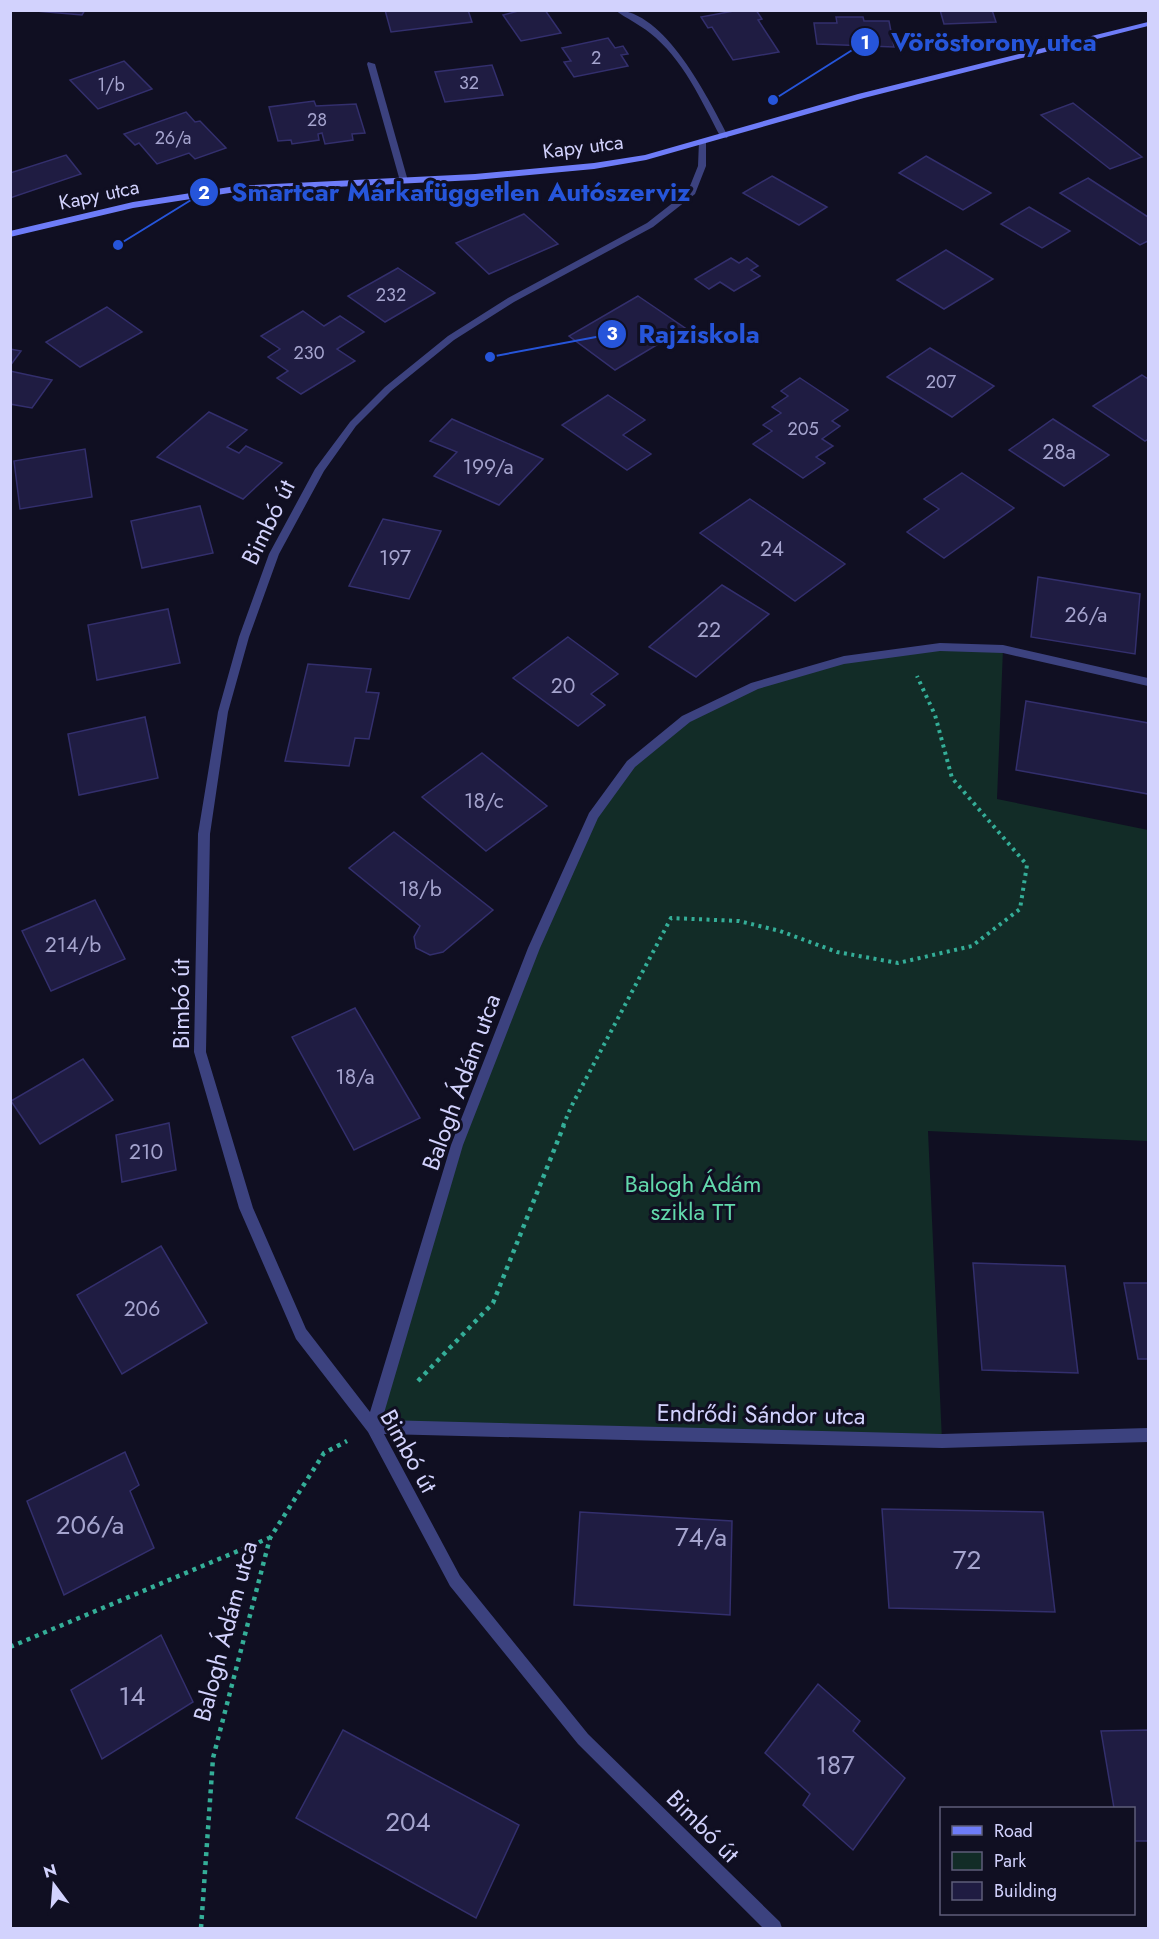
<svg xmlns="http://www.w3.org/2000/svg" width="1159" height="1939" font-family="Jost,sans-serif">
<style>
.green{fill:#122c27}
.building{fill:#1f1c42;stroke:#332f6d;stroke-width:1.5}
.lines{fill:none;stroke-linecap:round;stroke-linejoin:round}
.path-far1{stroke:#34ae98;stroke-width:4;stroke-dasharray:3 4.5;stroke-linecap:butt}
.path{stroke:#34ae98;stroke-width:4.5;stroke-dasharray:4 5;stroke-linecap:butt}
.lane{fill:#3c427f;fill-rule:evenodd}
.street{fill:#3c427f;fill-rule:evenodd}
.secondary{fill:#6e7cf8;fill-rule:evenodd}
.labels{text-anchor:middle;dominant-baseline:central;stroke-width:6;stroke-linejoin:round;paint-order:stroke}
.far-number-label{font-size:18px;fill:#a5a4ce}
.far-street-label{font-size:20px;fill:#d2d2fd;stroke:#100f22}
.number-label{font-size:21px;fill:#a5a4ce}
.street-label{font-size:24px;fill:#d2d2fd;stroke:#100f22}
.park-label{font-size:24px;fill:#62d9ac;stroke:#100f22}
.near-number-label{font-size:26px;fill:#a5a4ce}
.leader{fill:none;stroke:#2655da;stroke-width:2}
.callout-dot{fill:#2655da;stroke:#100f22;stroke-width:2}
.mark-label{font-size:18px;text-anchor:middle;font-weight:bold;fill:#fff}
.callout-label{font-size:26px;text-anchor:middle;font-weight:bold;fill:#2655da;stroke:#100f22;stroke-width:6;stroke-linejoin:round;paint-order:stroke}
</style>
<rect width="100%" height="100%" fill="#100f22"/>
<path class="green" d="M940,647L1003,649L997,799L1148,830V1141L928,1131L942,1441L373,1427L457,1145L593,816L631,764L686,719L755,686L844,660Z"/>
<g class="building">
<path d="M24,10H85L82,15Z"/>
<path d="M385,10H468L472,22L391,32Z"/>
<path d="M522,10H545L561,33L521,41L503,15Z"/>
<path d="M739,10H756L762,19L758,20L779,52L733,60L712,27L708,28L701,17Z"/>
<path d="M940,10H992L996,22L944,24Z"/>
<path d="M836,17H863L864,21H889L894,47L817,44L814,23H837Z"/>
<path d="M608,38L615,48L623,46L628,54L621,55L628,66L574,77L564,62L571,61L562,48Z"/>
<path d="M124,61L152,89L98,109L70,80Z"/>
<path d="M492,65L503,95L445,102L435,72Z"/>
<path d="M314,101L316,106L356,104L365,133L352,134L353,140L325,144L322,133L318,134L319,140L292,144L291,140L278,141L269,107Z"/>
<path d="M1073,103L1142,157L1110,169L1041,115Z"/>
<path d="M186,112L195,122L200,121L226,148L195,159L189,153L157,164L139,143L135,145L124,134Z"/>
<path d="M66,155L81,174L10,198V173Z"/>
<path d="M926,156L991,193L963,210L899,173Z"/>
<path d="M772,176L827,207L799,225L743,193Z"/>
<path d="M1088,178L1148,217V241L1140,245L1060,193Z"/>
<path d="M1029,207L1070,231L1042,248L1001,224Z"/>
<path d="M524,214L558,244L489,274L456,243Z"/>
<path d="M946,250L993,279L944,309L897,280Z"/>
<path d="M731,258L739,263L747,258L758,266L751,270L760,276L734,291L720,282L709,289L695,279Z"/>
<path d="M398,268L435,293L385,322L348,296Z"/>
<path d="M638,296L685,328L615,370L569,336Z"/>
<path d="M107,307L142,332L80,367L46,342Z"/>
<path d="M303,311L324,326L340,316L364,332L337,349L355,361L301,394L277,378L288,371L268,357L280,349L261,336Z"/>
<path d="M930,348L994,386L952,417L887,377Z"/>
<path d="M10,349L21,351L10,366Z"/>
<path d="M10,371L52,380L32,408L10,404Z"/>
<path d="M1142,375L1148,379V439L1145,441L1093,406Z"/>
<path d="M800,378L848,410L832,421L840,426L822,439L833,446L816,457L825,463L803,478L753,444L772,431L763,425L781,413L772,407L788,396L781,391Z"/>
<path d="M608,395L645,420L623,435L651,454L627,470L562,425Z"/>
<path d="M209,412L247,430L227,447L239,453L246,446L282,463L243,499L157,457Z"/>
<path d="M452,419L543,459L499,505L434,476L457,452L430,441Z"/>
<path d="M1053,419L1109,455L1064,486L1009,450Z"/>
<path d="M85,449L92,497L20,509L14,461Z"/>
<path d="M962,473L1014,508L944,558L907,532L939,509L924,499Z"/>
<path d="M750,499L845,564L795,601L700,533Z"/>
<path d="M200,506L213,553L142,568L131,521Z"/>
<path d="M383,519L441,531L409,599L349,586Z"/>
<path d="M1038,577L1140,594L1135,654L1031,637Z"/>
<path d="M722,585L769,614L696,677L649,647Z"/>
<path d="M168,609L180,663L97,680L88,625Z"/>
<path d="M568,637L618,674L591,694L605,705L578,726L513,678Z"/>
<path d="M308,664L371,669L366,692L379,693L369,739L355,738L349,766L285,761Z"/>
<path d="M1026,701L1148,723V794L1016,770Z"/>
<path d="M145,717L158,778L79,795L68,734Z"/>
<path d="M482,753L547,806L486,851L422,797Z"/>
<path d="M394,832L493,910L443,952L430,955L416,948L414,937L420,926L349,868Z"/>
<path d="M95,900L125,959L51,991L22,931Z"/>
<path d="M355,1008L420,1118L354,1150L292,1037Z"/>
<path d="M83,1059L113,1100L40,1144L11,1101Z"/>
<path d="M169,1123L176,1170L122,1182L116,1135Z"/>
<path d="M161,1246L207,1323L122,1374L77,1295Z"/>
<path d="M973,1263L1065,1266L1078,1373L982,1370Z"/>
<path d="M1124,1283H1148V1359H1138Z"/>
<path d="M125,1452L139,1485L130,1491L154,1548L64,1595L27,1501Z"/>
<path d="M882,1509L1043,1512L1055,1612L889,1608Z"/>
<path d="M580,1512L732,1521L730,1615L574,1605Z"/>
<path d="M161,1635L193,1702L102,1759L71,1690Z"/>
<path d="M818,1684L860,1721L853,1731L905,1778L853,1850L803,1805L810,1794L765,1753Z"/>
<path d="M343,1730L519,1825L476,1918L296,1818Z"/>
<path d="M1148,1730V1841H1134V1808H1114L1101,1731Z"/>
</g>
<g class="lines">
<path class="path-far1" d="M563,1126L571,1107L671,918L739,921L780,931L837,952L898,963L972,946L1020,909L1027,865L952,778L935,715L917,676"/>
<g class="path">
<path d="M418,1381L493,1303L564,1125"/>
<path d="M10,1647L269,1538"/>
<path d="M201,1928L213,1758L270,1538L324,1453L347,1441"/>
</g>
<path class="lane" d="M368,62L375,64L408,181L407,183L400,181L367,64Z"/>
<g class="street">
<path d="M615,10C665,10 708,98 728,136L727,138L720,136C701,100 683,59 650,33C639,24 627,19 615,10Z"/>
<path d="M699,141L706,143V166L695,194L653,227L514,302L454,340L391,391L356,426L324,471L279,554L249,637L228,712L210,834L206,1052L253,1208L306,1329L370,1412L451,1145L528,948L589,813L627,761L682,716L751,683L844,656L940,643L1003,645L1148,678V686L1003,653L940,651L844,664L758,689L690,722L635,767L598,818L540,948L463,1145L382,1420L942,1434L1148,1428V1442L942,1448L384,1434L460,1576L588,1734L780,1922L782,1928H763L578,1744L450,1586L368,1432L296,1339L239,1208L194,1052L198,834L218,712L239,637L269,554L315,469L350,422L385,387L448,336L508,298L647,223L688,191L698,166Z"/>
</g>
<path class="secondary" d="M1148,22V26L864,98L646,160L594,169L475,180L236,192L133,208L10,237V231L133,202L236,186L475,174L594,163L645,155L858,94Z"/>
</g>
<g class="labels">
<g class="far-number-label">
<text x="596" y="58">2</text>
<text x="469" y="83">32</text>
<text x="111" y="85">1/b</text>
<text x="317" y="120">28</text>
<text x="173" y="138">26/a</text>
<text x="391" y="295">232</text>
<text x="309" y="353">230</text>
<text x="941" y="382">207</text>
<text x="803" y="429">205</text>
</g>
<g class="far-street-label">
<text transform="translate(583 147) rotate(-7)">Kapy utca</text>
<text transform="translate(99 195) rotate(-12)">Kapy utca</text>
</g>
<g class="number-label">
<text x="1059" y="452">28a</text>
<text x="488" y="467">199/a</text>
<text x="772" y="549">24</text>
<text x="395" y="558">197</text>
<text x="1086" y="615">26/a</text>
<text x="709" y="630">22</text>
<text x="563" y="686">20</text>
<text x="484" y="801">18/c</text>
<text x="420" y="889">18/b</text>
<text x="73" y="945">214/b</text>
<text x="355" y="1077">18/a</text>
<text x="146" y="1152">210</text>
<text x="142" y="1309">206</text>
</g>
<g class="street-label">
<text transform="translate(268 522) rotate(-64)">Bimbó út</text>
<text transform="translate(180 1004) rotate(-90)">Bimbó út</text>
<text transform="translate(461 1082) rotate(-70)">Balogh Ádám utca</text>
<text transform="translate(761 1414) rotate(1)">Endrődi Sándor utca</text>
<text transform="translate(409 1451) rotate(61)">Bimbó út</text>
<text transform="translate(225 1631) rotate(-75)">Balogh Ádám utca</text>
<text transform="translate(703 1826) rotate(45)">Bimbó út</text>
</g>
<g class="park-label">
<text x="693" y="1183">Balogh Ádám<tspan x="693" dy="28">szikla TT</tspan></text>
</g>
<g class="near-number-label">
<text x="90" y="1525">206/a</text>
<text x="701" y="1537">74/a</text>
<text x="967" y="1560">72</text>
<text x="132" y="1696">14</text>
<text x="835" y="1765">187</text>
<text x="408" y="1822">204</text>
</g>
</g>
<path class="leader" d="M773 100L865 42M118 245L204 192M490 357L612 334"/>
<g class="callout-dot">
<circle cx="773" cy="100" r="6"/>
<circle cx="118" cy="245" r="6"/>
<circle cx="490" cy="357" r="6"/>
<circle cx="865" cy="42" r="15"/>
<circle cx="204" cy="192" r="15"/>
<circle cx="612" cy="334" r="15"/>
</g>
<g class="mark-label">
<text x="865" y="49">1</text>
<text x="204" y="199">2</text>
<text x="612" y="340">3</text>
</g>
<g class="callout-label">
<text x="994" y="51">Vöröstorony utca</text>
<text x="461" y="201">Smartcar Márkafüggetlen Autószerviz</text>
<text x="699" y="343">Rajziskola</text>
</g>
<rect width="1159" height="1939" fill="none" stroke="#d2d2fd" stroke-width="24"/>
<rect x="940" y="1807" width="195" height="108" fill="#100f22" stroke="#5e5d7a" stroke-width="1.5"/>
<rect x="952" y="1826" width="30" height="9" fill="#6e7cf8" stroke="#5e5d7a" stroke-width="1.5"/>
<text x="994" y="1837" font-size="18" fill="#d2d2fd">Road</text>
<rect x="952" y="1852" width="30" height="18" fill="#122c27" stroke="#5e5d7a" stroke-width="1.5"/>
<text x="994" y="1867" font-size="18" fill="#d2d2fd">Park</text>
<rect x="952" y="1882" width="30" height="18" fill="#1f1c42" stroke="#5e5d7a" stroke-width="1.5"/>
<text x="994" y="1897" font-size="18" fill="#d2d2fd">Building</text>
<g transform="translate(54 1885) rotate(344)" stroke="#100f22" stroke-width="4.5" paint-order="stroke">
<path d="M0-4.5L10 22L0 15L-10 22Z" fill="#d2d2fd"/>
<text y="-9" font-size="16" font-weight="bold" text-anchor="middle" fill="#d2d2fd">N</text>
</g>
</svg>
